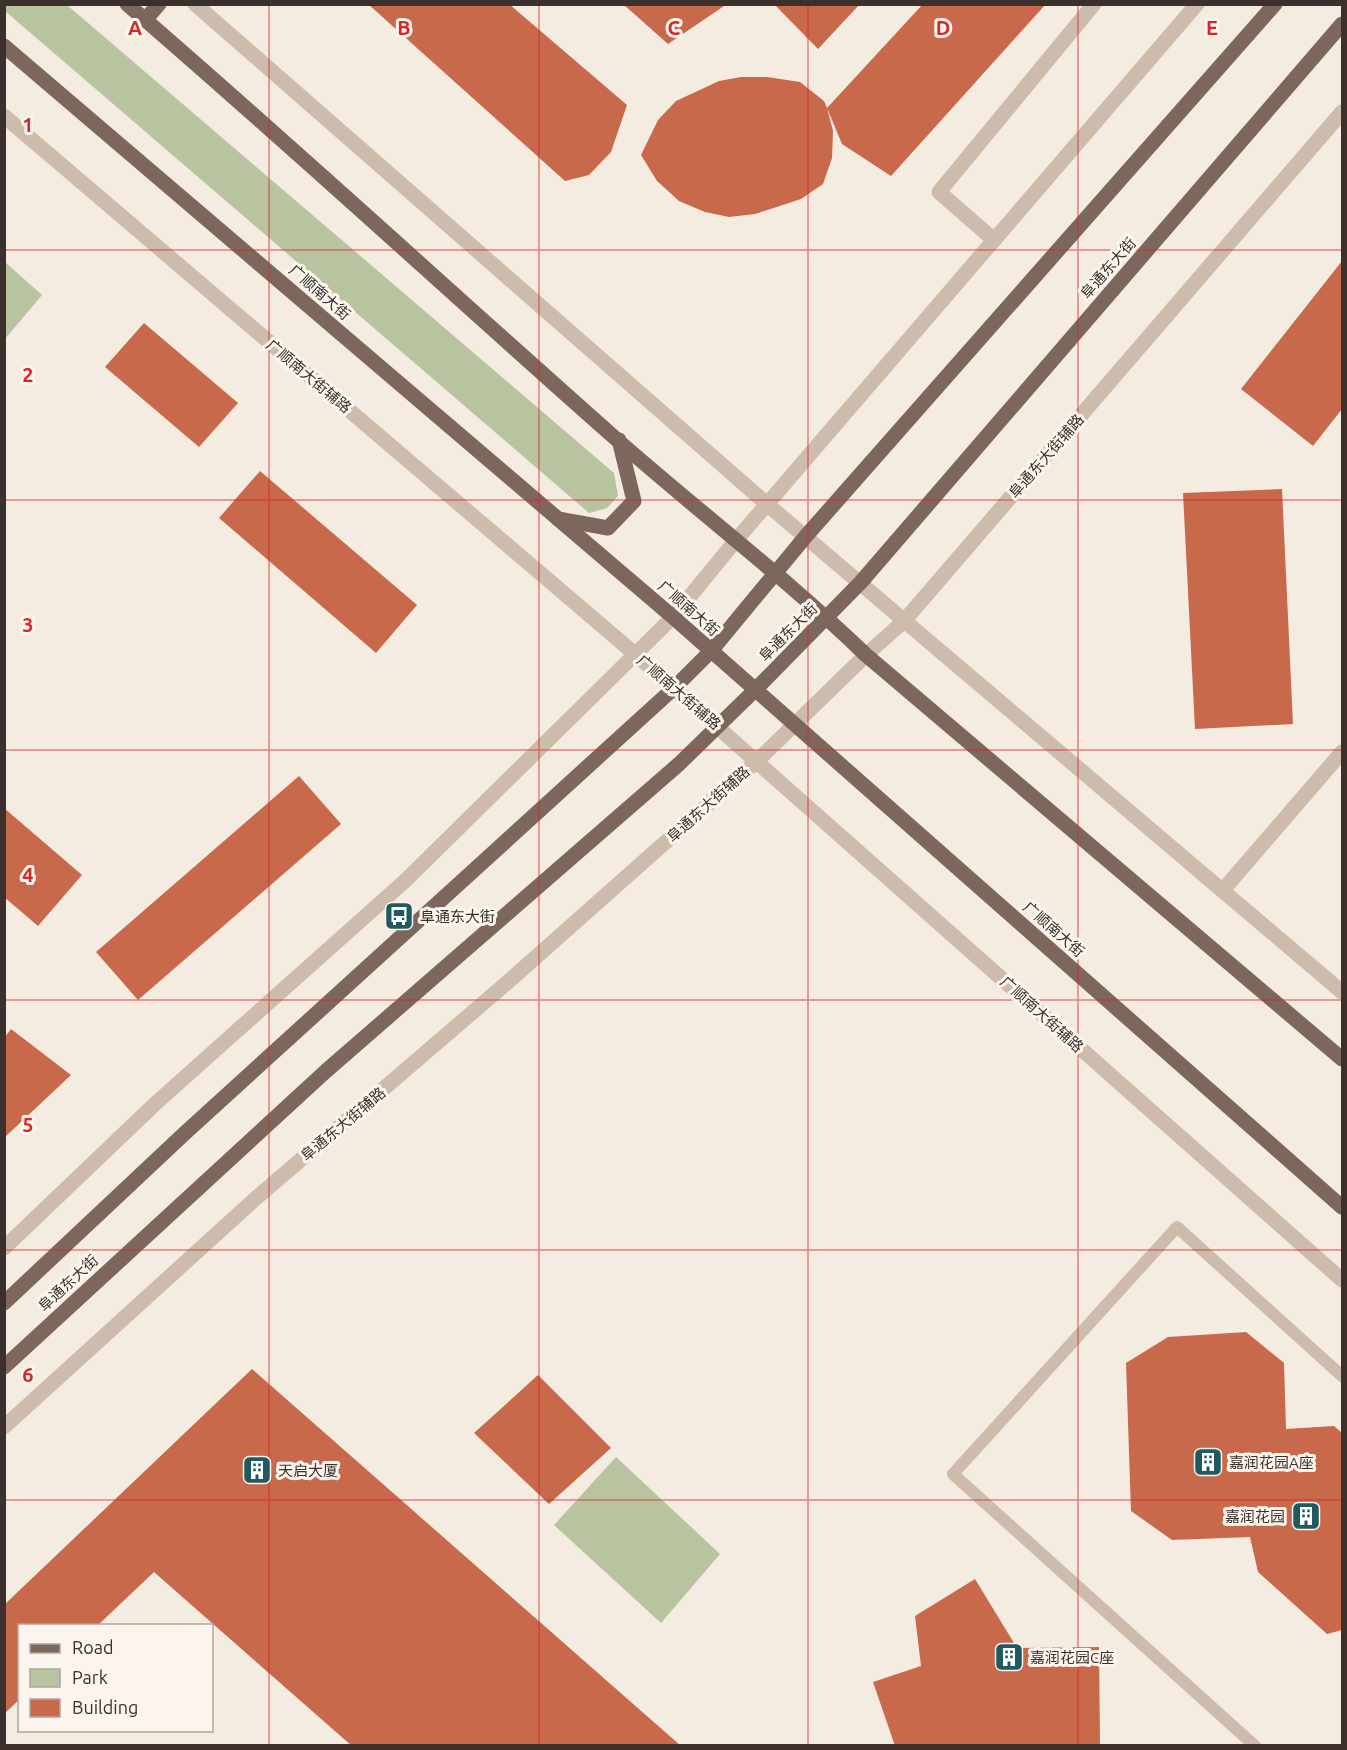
<svg xmlns="http://www.w3.org/2000/svg" width="1347" height="1750" font-family="Ubuntu,'Noto Sans SC',sans-serif">
<style>
.green{fill:#b8c4a0}
.building{fill:#c8694b}
.lines{fill:none;stroke-linecap:round;stroke-linejoin:round}
.lane{stroke:#cdbbac;stroke-width:12}
.street{stroke:#cdbbac;stroke-width:15}
.primary{stroke:#7d675c;stroke-width:15}
.grid{fill:none;stroke:#d62828;stroke-width:1.5;stroke-opacity:0.55}
.labels{text-anchor:middle;dominant-baseline:central;stroke-width:6;stroke-linejoin:round;paint-order:stroke}
.street-label{font-size:15px;fill:#3b302b;stroke:#fbf5ee}
.poi-label{font-size:15px;fill:#3b302b;stroke:#fbf5ee;text-anchor:start}
.grid-label{font-size:20px;text-anchor:middle;font-weight:bold;fill:#d62828;stroke:#fbf5ee;stroke-width:6;stroke-linejoin:round;paint-order:stroke}
</style>
<rect width="100%" height="100%" fill="#f4ebe1"/>
<g class="green">
<path d="M5,4L67,5L614,473L618,496L607,508L589,513L5,11Z"/>
<path d="M5,262L42,295L5,339Z"/>
<path d="M616,1457L720,1554L661,1623L554,1525Z"/>
</g>
<g class="building">
<path d="M368,4H509L627,105L611,152L589,175L565,181Z"/>
<path d="M623,4H727L668,44Z"/>
<path d="M774,4H860L818,49Z"/>
<path d="M923,4H1046L891,176L842,144L827,108L833,131L832,158L823,184L801,199L755,214L729,217L705,212L679,201L657,181L641,155L658,120L676,101L719,81L741,77H767L800,82L824,101L827,108Z"/>
<path d="M1342,261V409L1313,446L1241,389Z"/>
<path d="M144,323L238,403L199,447L105,367Z"/>
<path d="M260,471L417,605L376,653L219,518Z"/>
<path d="M1282,489L1293,724L1195,729L1183,493Z"/>
<path d="M299,776L341,824L138,1000L96,952Z"/>
<path d="M4,808L82,875L38,926L4,897Z"/>
<path d="M11,1029L71,1075L4,1138V1038Z"/>
<path d="M1246,1332L1284,1363L1286,1429L1334,1426L1342,1433V1630L1327,1634L1258,1572L1250,1537L1172,1540L1131,1511L1126,1363L1168,1337Z"/>
<path d="M252,1369L681,1746H352L154,1572L97,1626H20V1699L4,1714V1605Z"/>
<path d="M538,1375L611,1448L549,1504L474,1433Z"/>
<path d="M975,1579L1017,1648L1099,1647L1100,1744L1095,1746H895L873,1682L921,1666L915,1616Z"/>
</g>
<g class="lines">
<path class="lane" d="M1255,1746L953,1474L1177,1227L1342,1376"/>
<g class="street">
<path d="M195,4L768,505L1342,992"/>
<path d="M4,116L635,654L1342,1280"/>
<path d="M994,240L939,192L1094,4"/>
<path d="M1223,890L1342,752"/>
<path d="M4,1248L156,1103L406,880L673,617L737,539L1197,4"/>
<path d="M4,1427L255,1199L509,981L757,761L866,655L904,621L1342,112"/>
</g>
<g class="primary">
<path d="M127,4C292,146 452,294 615,438C698,511 786,578 866,655L1342,1059"/>
<path d="M145,20L159,4"/>
<path d="M4,46L673,617L1342,1207"/>
<path d="M558,519L608,528L634,501L619,440"/>
<path d="M4,1303L185,1133L673,689L711,651L806,536L1275,4"/>
<path d="M4,1367L326,1071L679,764L755,690L861,582L1342,24"/>
</g>
</g>
<path class="grid" d="M269,4V1746M539,4V1746M808,4V1746M1078,4V1746M4,250H1342M4,500H1342M4,750H1342M4,1000H1342M4,1250H1342M4,1500H1342"/>
<defs>
<g id="bus-square" transform="scale(1.5)"><rect x="-9" y="-9" width="18" height="18" rx="4" fill="#1f5a5e" stroke="#fbf5ee"/><path d="M-5-6H5V4H4V6H2V4H-2V6H-4V4H-5ZM-3.5-4V0h7V-4ZM-3.5 1.2v1.5H-2V1.2ZM2 1.2v1.5H3.5V1.2Z" fill="#fff"/></g>
<g id="building-square" transform="scale(1.5)"><rect x="-9" y="-9" width="18" height="18" rx="4" fill="#1f5a5e" stroke="#fbf5ee"/><path d="M-4-6H4V6H1V3H-1V6H-4ZM-2.5-4.3h1.7v1.8h-1.7ZM.8-4.3h1.7v1.8H.8ZM-2.5-1h1.7V.8h-1.7ZM.8-1h1.7V.8H.8Z" fill="#fff"/></g>
</defs>
<g fill-rule="evenodd">
<use href="#bus-square" x="399" y="916"/>
<use href="#building-square" x="1208" y="1462"/>
<use href="#building-square" x="257" y="1470"/>
<use href="#building-square" x="1306" y="1516"/>
<use href="#building-square" x="1009" y="1657"/>
</g>
<g class="labels">
<g class="street-label">
<text transform="translate(1108 268) rotate(-49)">阜通东大街</text>
<text transform="translate(320 292) rotate(41)">广顺南大街</text>
<text transform="translate(309 376) rotate(40)">广顺南大街辅路</text>
<text transform="translate(1046 456) rotate(-49)">阜通东大街辅路</text>
<text transform="translate(689 608) rotate(41)">广顺南大街</text>
<text transform="translate(788 632) rotate(-45)">阜通东大街</text>
<text transform="translate(679 692) rotate(41)">广顺南大街辅路</text>
<text transform="translate(708 804) rotate(-42)">阜通东大街辅路</text>
<text transform="translate(1054 929) rotate(41)">广顺南大街</text>
<text transform="translate(1042 1014) rotate(42)">广顺南大街辅路</text>
<text transform="translate(343 1124) rotate(-40)">阜通东大街辅路</text>
<text transform="translate(68 1283) rotate(-43)">阜通东大街</text>
</g>
<g class="poi-label">
<text x="420" y="916">阜通东大街</text>
<text x="1229" y="1462">嘉润花园A座</text>
<text x="278" y="1470">天启大厦</text>
<text x="1285" y="1516" text-anchor="end">嘉润花园</text>
<text x="1030" y="1657">嘉润花园C座</text>
</g>
</g>
<g class="grid-label">
<text x="135" y="35">A</text>
<text x="404" y="35">B</text>
<text x="674" y="35">C</text>
<text x="943" y="35">D</text>
<text x="1212" y="35">E</text>
<text x="28" y="132">1</text>
<text x="28" y="382">2</text>
<text x="28" y="632">3</text>
<text x="28" y="882">4</text>
<text x="28" y="1132">5</text>
<text x="28" y="1382">6</text>
</g>
<rect width="1347" height="1750" fill="none" stroke="#3b302b" stroke-width="12"/>
<rect x="18" y="1624" width="195" height="108" fill="#fbf5ee" stroke="#aea6a0" stroke-width="1.5"/>
<rect x="30" y="1644" width="30" height="9" fill="#7d675c" stroke="#aea6a0" stroke-width="1.5"/>
<text x="72" y="1654" font-size="18" fill="#3b302b">Road</text>
<rect x="30" y="1669" width="30" height="18" fill="#b8c4a0" stroke="#aea6a0" stroke-width="1.5"/>
<text x="72" y="1684" font-size="18" fill="#3b302b">Park</text>
<rect x="30" y="1699" width="30" height="18" fill="#c8694b" stroke="#aea6a0" stroke-width="1.5"/>
<text x="72" y="1714" font-size="18" fill="#3b302b">Building</text>
</svg>
